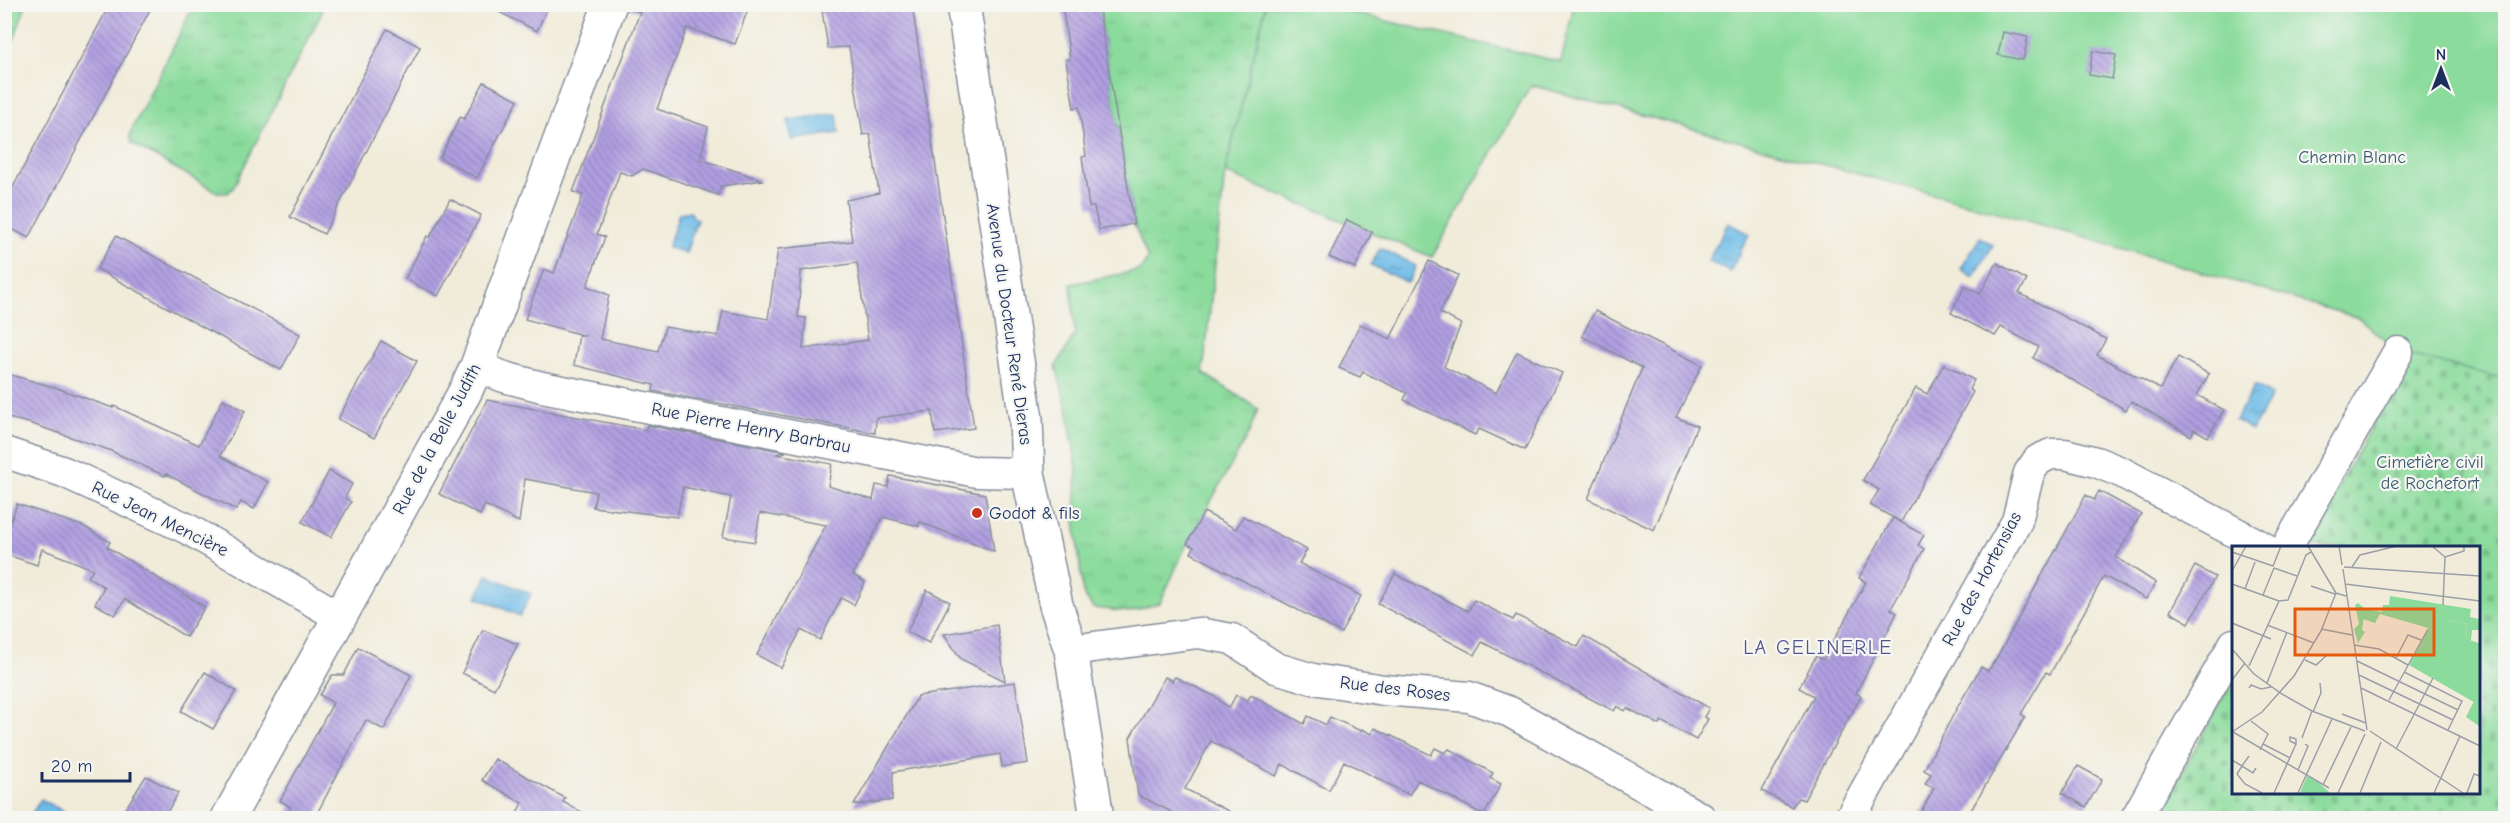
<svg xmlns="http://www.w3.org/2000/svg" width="2510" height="823" font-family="'Comic Neue',sans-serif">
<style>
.grass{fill:url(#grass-tufts);stroke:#53867d;stroke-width:1.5}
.cemetery{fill:url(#cemetery-stones);stroke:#53867d;stroke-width:1.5}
.park{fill:url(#park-dots);stroke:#53867d;stroke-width:1.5}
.garden{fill:#8bdc9c;stroke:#53867d;stroke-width:1.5}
.water{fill:url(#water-ripples);stroke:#4476a3;stroke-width:1.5}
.building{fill:url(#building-back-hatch);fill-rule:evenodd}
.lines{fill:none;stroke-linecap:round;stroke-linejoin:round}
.street-casing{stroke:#868e9c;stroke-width:33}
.secondary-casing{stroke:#868e9c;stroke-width:36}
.street{stroke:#fff;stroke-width:30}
.secondary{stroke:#fff;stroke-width:33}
.poi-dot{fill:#c8321e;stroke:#f6f6f2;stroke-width:2}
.labels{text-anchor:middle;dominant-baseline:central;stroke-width:4.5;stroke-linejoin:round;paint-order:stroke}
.park-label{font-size:18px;fill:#375a6e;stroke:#f6f6f2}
.street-label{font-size:18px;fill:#1b2f5e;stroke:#f6f6f2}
.poi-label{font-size:18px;fill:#1b2f5e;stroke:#f6f6f2;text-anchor:start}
.neighbourhood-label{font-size:20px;letter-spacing:1.5px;fill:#50568c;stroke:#f6f6f2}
.inset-road{fill:none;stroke:#9ba0a8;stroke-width:1.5}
.view{fill:#e8590c;fill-opacity:0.15;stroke:#e8590c;stroke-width:3}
.inset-edge{fill:none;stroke:#1b2f5e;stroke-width:3}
</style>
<defs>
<pattern id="grass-tufts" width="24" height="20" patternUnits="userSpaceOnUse" patternTransform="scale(1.5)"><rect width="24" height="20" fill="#8bdc9c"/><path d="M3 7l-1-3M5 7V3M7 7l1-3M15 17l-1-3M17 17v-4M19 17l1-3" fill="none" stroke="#77bd89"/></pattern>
<pattern id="cemetery-stones" width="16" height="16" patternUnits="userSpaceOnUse" patternTransform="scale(1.5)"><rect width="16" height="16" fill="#8bdc9c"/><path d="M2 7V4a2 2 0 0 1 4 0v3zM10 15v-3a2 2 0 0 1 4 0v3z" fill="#77bd89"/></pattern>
<pattern id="park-dots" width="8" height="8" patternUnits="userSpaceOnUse" patternTransform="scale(1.5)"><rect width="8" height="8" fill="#8bdc9c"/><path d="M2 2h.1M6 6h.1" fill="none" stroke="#77bd89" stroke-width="1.8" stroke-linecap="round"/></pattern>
<pattern id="water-ripples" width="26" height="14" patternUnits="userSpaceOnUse" patternTransform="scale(1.5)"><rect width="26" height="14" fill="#6ebce8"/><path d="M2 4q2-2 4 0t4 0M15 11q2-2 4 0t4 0" fill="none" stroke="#5a99bf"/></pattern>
<pattern id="building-back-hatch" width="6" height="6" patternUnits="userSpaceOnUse" patternTransform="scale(1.5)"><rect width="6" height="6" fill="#b19fe1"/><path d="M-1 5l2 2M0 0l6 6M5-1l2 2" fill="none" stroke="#8f82ba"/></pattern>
</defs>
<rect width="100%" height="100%" fill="#f6f6f2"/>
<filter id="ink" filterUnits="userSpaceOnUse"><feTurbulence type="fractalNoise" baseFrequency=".0167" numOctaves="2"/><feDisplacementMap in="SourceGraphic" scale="12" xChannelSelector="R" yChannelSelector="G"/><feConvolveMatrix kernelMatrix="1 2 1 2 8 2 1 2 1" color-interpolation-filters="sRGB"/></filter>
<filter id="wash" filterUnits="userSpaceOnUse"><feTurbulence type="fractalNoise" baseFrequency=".008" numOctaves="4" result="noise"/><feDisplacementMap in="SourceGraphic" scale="24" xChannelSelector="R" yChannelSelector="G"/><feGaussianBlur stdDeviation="1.35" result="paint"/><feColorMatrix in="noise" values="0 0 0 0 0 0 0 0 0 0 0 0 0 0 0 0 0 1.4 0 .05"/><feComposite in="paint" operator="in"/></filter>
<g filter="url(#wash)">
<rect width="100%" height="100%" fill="#f1ecda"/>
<g class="grass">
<path d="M194,5H319L322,12L233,188L228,193H219L131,143L130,136L132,129Z"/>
<path d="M1098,5H1266L1225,173L1203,373L1258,409L1249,433L1187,544L1160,603L1130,612L1093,608L1083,594L1075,518L1077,469L1068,412L1056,366L1075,334L1071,284L1140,270L1148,259L1134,224Z"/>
</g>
<path class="cemetery" d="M2416,344L2505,370V818H2157L2234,677V792H2478V547H2305Z"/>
<path class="park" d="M5,4L26,5L5,64L4,5Z"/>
<path class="garden" d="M1266,5H1319L1561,62L1574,5H2505V379L2398,352L2359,318L1973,205L1531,85L1432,257L1225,173Z"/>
<g class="water">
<path d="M837,114L839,133L791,140L788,120Z"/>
<path d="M690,211L694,218L697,219L686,253L668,247L679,213Z"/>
<path d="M1728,223L1749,234L1730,272L1708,261Z"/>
<path d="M1980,237L1993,245L1974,277L1961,269Z"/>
<path d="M1380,248L1416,266L1408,283L1371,265Z"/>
<path d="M2255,385L2272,395L2252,430L2235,420Z"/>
<path d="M487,575L531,594L520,616L477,597Z"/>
<path d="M41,799L75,818H29Z"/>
</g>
<g id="blocks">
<g class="building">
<path d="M110,4H153L29,238L4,225V204Z"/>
<path d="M483,4H549L537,31Z"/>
<path d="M630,4H750L735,44L687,28L657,109L708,127L700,159L763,180L721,186L718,195L643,169L632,176L620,172L597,234L605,237L587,286L609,295L600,339L658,351L665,327L718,336L723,311L768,319L778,249L852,241L846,200L879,193L870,134L863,135L849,47L828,48L822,11L868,4H912L974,428L935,433L932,411L876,418L875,433L653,391L654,385L574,365L579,335L586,336L525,319L544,269L554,273L583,195L573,192L640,12L630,9ZM857,263L868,340L803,349L806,318L798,317L801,271Z"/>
<path d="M1062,4H1098L1134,224L1099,230L1094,207H1089L1082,157L1086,156L1079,107L1074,108L1066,60L1070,59Z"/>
<path d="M387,29L420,47L324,234L290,217Z"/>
<path d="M2003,32L2028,37L2023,60L1998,55Z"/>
<path d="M2093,51L2116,55L2112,79L2089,75Z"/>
<path d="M484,82L518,100L477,178L440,158L460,117L464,119Z"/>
<path d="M450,199L481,215L438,296L405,279L427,236L430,237Z"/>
<path d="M1347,220L1372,232L1355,268L1329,257Z"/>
<path d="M116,236L300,334L281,370L97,269Z"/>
<path d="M1429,261L1458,275L1440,313L1461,324L1444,367L1496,393L1517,352L1562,373L1525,450L1479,429L1475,435L1404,400L1407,393L1363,372L1360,377L1339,368L1360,324L1390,339Z"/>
<path d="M1997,263L2027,280L2019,293L2106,339L2097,355L2160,389L2178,357L2209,374L2197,395L2224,410L2208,437L2194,429L2191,436L2131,401L2126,410L2033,358L2039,347L2001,327L1995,336L1951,313L1965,286L1980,294Z"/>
<path d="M1595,311L1702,365L1676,417L1697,426L1654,530L1588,499L1642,368L1582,336Z"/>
<path d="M381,341L417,361L374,438L338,419Z"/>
<path d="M1944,364L1974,380L1969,389L1973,392L1901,522L1870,505L1879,490L1863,480L1916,388L1927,394Z"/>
<path d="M4,373L57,388L113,408L114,406L199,445L223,399L245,411L220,456L268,482L254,509L241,502L236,510L166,474L165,476L109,450L29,423L4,417Z"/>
<path d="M487,400L646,430L647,425L786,452L776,454L832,464L828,486L873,500L876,485L888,487L890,476L985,494L994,551L920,522L919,526L883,517L853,575L865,582L854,605L841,598L820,640L801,630L781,668L757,655L826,525L760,513L755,542L723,537L731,497L683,487L677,517L593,507L596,492L525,479L519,522L485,505L480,515L439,494Z"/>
<path d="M329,471L352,484L345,498L351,502L331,537L302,522Z"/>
<path d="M2099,491L2141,514L2116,557L2156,583L2146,599L2104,576L2050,674L2046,672L2021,714L2025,717L1966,819H1917L1934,788L1925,784L1931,774L1924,770L1958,706L1981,667L1988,671L1996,659L2086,495L2094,500Z"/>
<path d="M17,504L85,527L110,542L107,547L205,607L186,637L125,599L115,615L95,604L104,587L88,577L93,569L42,549L37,565L8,555L11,547L4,545V540Z"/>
<path d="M1204,512L1236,529L1243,516L1307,550L1299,563L1361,596L1341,633L1191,553L1194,547L1187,544Z"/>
<path d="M1893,518L1924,535L1918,545L1924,549L1891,609L1897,613L1856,693L1861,696L1804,800L1798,798L1792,807L1762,791L1814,696L1799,688L1816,656L1823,660L1866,582L1859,578Z"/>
<path d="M2195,566L2215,577L2189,623L2170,612Z"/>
<path d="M1395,574L1468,611L1474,600L1513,620L1516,615L1578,647L1584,636L1709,708L1704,717L1708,719L1696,740L1661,721L1660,725L1627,708L1625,711L1617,706L1614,711L1482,642L1475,655L1378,604Z"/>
<path d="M927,590L950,602L929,643L907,632Z"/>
<path d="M997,625L1005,681L961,659L944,634Z"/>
<path d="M483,630L518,644L494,689L462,673Z"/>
<path d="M358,647L411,675L384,730L366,720L314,819H284L291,807L280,801L333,703L320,695L332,675H344Z"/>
<path d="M205,672L236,691L213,729L181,711Z"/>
<path d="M1165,677L1172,681L1175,677L1214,696L1229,708L1236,695L1247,701L1251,695L1304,724L1308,716L1326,725L1330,717L1361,731L1362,729L1372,734L1375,728L1431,755L1435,748L1445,753L1449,749L1493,773L1490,778L1501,784L1484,815L1418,780L1409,795L1344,761L1329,790L1282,764L1276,776L1211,741L1185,789L1244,819H1185L1138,795L1130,738Z"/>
<path d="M1015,682L1028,763L1002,767L1000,754L893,772L892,800L854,805L918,696Z"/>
<path d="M495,759L565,798L563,802L594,819H514L522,803L482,780Z"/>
<path d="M2078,766L2102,779L2086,807L2062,793Z"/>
<path d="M146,776L178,793L163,819H119Z"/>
</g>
</g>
</g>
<g filter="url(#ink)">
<use href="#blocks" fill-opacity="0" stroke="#868e9c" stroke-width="1.5"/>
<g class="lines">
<g class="street-casing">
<g id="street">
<path d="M477,366L504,377L542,387L977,472L1028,473"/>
<path d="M4,452L64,472L186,528L340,617"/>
<path d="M2287,547L2398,352"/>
<path d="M1071,650L1198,633L1232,639L1276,668L1313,679L1384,690L1469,697L1510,712L1701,818"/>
<path d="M1850,818L2017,521L2029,473L2038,460L2051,454H2065L2096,462L2121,472L2263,547"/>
<path d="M2136,818L2234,644"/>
</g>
</g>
<g class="secondary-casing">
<g id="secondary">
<path d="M963,4L1026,419L1028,473L1056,605L1071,650L1097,818"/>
<path d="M228,818L466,390L477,366L610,4"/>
</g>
</g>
<use href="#street" class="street"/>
<use href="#secondary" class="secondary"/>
</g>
</g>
<circle class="poi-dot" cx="977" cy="513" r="6"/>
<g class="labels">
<g class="park-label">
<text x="2352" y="157">Chemin Blanc</text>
<text x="2430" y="462">Cimetière civil<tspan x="2430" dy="21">de Rochefort</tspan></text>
</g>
<g class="street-label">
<text transform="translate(1009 324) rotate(82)">Avenue du Docteur René Dieras</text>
<text transform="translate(751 428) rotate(11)">Rue Pierre Henry Barbrau</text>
<text transform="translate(437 439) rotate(-62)">Rue de la Belle Judith</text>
<text transform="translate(160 519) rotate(26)">Rue Jean Mencière</text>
<text transform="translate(1982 579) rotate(-62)">Rue des Hortensias</text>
<text transform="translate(1395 689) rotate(7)">Rue des Roses</text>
</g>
<g class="poi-label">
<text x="989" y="513">Godot &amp; fils</text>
</g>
<g class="neighbourhood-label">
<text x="1818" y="647">LA GELINERLE</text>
</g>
</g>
<g transform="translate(2232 546)">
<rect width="248" height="248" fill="#f1ecda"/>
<path d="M126,57L133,63L130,84L133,86L126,97L122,83L127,78L123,59Z" fill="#8bdc9c"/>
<path d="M216,74L235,78L234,93L247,97V159L177,119L197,82Z" fill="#8bdc9c"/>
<path d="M158,50L239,63L238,71L247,73V84H240L239,95L234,93L235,78L217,74L213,87L148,68L143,77L131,73L133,63L150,66L151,59H157ZM242,155L247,159V180L234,171ZM75,230L85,235L98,247H68Z" fill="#8bdc9c"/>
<path class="inset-road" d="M76,0L104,47L114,50M107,0L110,19M200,0L213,11L211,59M0,6L41,20L49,0M213,11L232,5V0M112,21L248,30M120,21L128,9L165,0M42,22L65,30M111,23L135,184M0,25L14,0M0,38L47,55M113,38L248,55M79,40L103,48M13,43L23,16M31,49L42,22M0,77L39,93M35,79L82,97M89,83L120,89M122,99L147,103L176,119M0,103L22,128L50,148L80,165L133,185M164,112L176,89L189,94M73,114L84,119L95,109M125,115L226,164M17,120L47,55L56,54L74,9L79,6M172,126L230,155L216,184M127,129L221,174M0,134L13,117M35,137L55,86M17,142L19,139L29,143L39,141M129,142L248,200M157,154L196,83M81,166L89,147L88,137M110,168L134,177M19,175L36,188L28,204M138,185L231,247M0,186L30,166L62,130L89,85L104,47M1,186L97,242M58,191L64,193V198L58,195ZM70,192L80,165M31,198L58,212M164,203L201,132M0,214L10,220L17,210M66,224L76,200L73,198M5,228L13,238L30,247M5,228L10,220L21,227L24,222M91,239L119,181M42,247L64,198M66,247L100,173M106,247L133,188M128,247L149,196M202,247L228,190M235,247L242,228L248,230"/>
<path class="view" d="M63,63H202V109H63Z"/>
<rect width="248" height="248" class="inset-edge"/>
</g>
<rect width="2510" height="823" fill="none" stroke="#f6f6f2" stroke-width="24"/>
<g transform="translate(2441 69)" stroke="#f6f6f2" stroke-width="4.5" paint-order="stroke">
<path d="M0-4.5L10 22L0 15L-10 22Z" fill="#1b2f5e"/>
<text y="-9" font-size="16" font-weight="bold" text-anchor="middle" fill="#1b2f5e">N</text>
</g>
<path d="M42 772v9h88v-9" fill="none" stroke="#1b2f5e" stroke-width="3"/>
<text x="51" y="772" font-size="18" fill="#1b2f5e" stroke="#f6f6f2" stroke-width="4.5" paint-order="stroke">20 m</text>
</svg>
